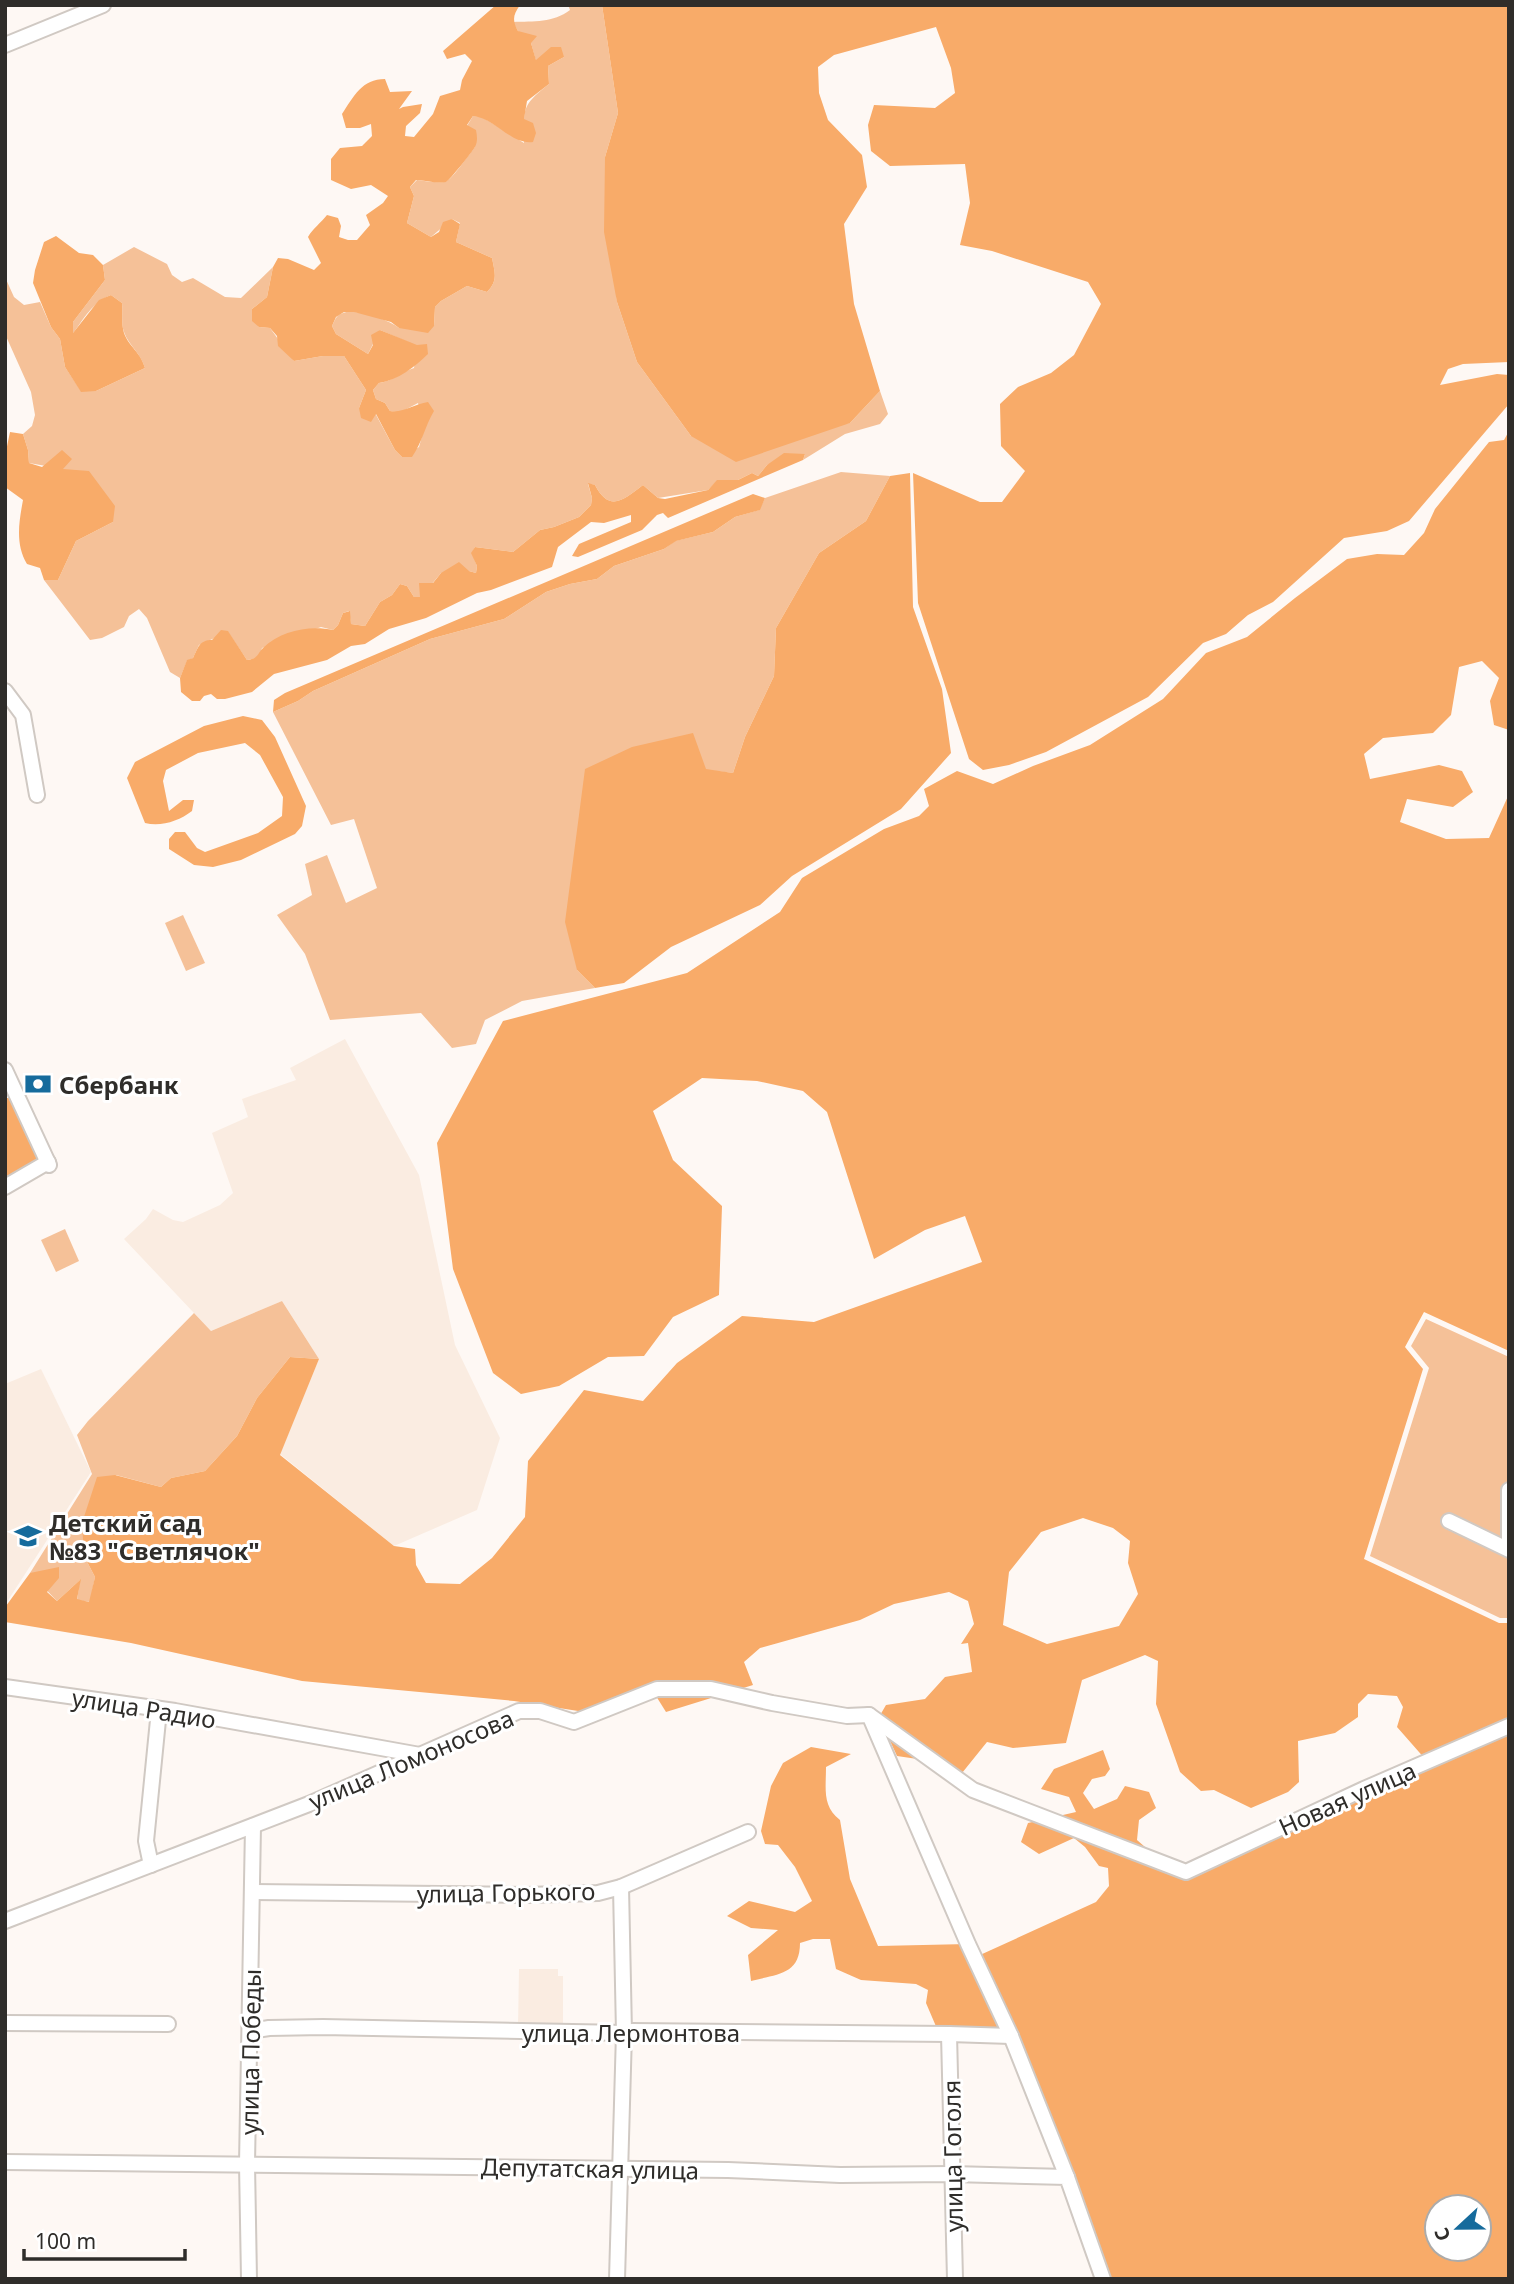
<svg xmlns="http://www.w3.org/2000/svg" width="1514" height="2284" font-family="'Noto Sans',sans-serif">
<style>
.built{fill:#faece1}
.green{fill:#f5c198}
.forest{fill:#f8ab69;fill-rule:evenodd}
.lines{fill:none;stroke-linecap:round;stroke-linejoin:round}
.minor-casing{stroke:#d0c9c3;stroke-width:18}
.minor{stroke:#fff;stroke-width:14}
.labels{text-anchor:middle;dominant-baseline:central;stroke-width:6;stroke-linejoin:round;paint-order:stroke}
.poi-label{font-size:24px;font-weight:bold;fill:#2f2d2a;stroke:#fff;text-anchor:start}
.street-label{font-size:24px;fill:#2f2d2a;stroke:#fff}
</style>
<rect width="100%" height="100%" fill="#fef8f4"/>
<g class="built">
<path d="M345,1039L419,1175L455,1345L500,1438L477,1510L394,1546L280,1454L319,1359L282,1301L211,1331L124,1239L146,1219L153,1209L173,1220L183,1222L220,1205L233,1193L212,1133L248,1117L242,1099L296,1080L290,1068Z"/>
<path d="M41,1369L91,1472L5,1605V1384Z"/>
<path d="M519,1969H558V1976H563V2027H518Z"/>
</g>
<g class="green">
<path d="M568,5H602L618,113L605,157L617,302L637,362L691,436L850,423L880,391L888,414L880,424L845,434L803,460L805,454L767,465L758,476L752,473L738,480H718L708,490L658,498L643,485C623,500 610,513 595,485L588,484L592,498L591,505L579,517L554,527L540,530L513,552L475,547L472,553L477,566L476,573L469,571L441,573L421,597H414L407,586L400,584L392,595L380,602L365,626L351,624L349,611L343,613L338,625L333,630L321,627L262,648C259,657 256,659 247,660L228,632L199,645L193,658L187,661L180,678L170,672L147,618L139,609L129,616L124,627L102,638L90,640L44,580H58L76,541L113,522L63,469L29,463L28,450L23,434L32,426L35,415L31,392L5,334V277L14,297L24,305L40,302L51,327L60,339L65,367L81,391H96L145,368C140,352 129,346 124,332C121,324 123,312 122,303L111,295C92,303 84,318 72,335L73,322L105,280L103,265L134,247L167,264L172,275L182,282L193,278L225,297L241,298L273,267L267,297L252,309L259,327L270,328L294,361L323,356H344L366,390L359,408L375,413L395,450L402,457L419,447L424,429L418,403L401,412L390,411L385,403L376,399L373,390L379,383C393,381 401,372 414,368L417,346L380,330L368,354L336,334L332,326C335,320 336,315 343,313C355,308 389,320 399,328L434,326L435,307L441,301L467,286L487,292C498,281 495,273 492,258L456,242L460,223L452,219L431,237L407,223L414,196L410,187L417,180C425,181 437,183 445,182C452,180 469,154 475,147L467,126L473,116L482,117L524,143C524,108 521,106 549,84L548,66L564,57L536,61L531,43L518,31L513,22C534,21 553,23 570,10Z"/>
<path d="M841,472L890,476L866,521L819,553L776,628L774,676L745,737L733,773L706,770L577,970L595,988L522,1001L485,1020L476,1044L452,1048L421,1013L330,1020L305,954L277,915L312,895L305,864L327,855L346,903L377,888L354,819L331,825L273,712L298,701L313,691L430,639L504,619L546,592L570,584L597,579L614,566L664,549L675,541L713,532L735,517L759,510L765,498Z"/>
<path d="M183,915L205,963L186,971L165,923Z"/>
<path d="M65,1229L79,1261L56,1272L41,1240Z"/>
<path d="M282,1301L319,1359L290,1357L257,1398L237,1436L205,1471L171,1478L161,1487L116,1475L84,1556L95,1577L90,1602L77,1600L80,1580L57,1601L30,1573L92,1474L77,1435L88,1421L194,1313L211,1331Z"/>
<path d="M1426,1319L1509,1357V1618H1500L1370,1556L1429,1368L1411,1346Z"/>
</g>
<g class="forest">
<path d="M496,5H520C513,15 512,20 518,31L537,36L531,43L536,60L551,47H561L564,57L548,66L549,84L527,101L524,119L533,123L536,133L533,142C511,145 495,118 473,116L467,125L476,130C477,136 478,141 475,147C472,152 450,180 446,182C437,184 425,180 416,180L410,187L414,196L407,223L431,237L439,232L443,222L452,219L460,224L456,242L492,258C495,273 498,281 487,292L467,286L441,301L435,307L434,326L428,333L399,328L391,322L354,312H344L336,317L332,326L336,334L368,354L373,345L371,335L380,330L417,345L427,344L428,354C415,367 398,380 379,383L373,390L376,399L385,403L390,411C404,413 414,404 428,402L434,411C425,426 422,443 412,457H402L395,450L376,414L371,422L361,418L359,408L366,390L344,356H323L294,361L278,346L277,336L270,328L259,327L252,321V309L267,297L273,267L278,258L288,259L314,270L321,263L308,237C313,228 321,223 327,215L338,218L341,226L339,237L348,240H357L370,225L366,215L383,203L388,196L371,185L351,189L331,180V159L340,148L362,146L372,136L371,124L360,128H346L342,114C354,96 362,79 385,79L390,92L412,91L399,109L403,107L422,104L420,113L406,126L405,136L414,137L433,114L440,96L460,90L462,80L472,61L465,54L447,59L443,51Z"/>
<path d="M602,5H1509V362L1463,364L1448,369L1440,385L1497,374L1509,375V404L1409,521L1387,531L1344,538L1273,602L1248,615L1226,634L1203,643L1148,697L1046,752L1009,765L983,770L969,759L918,603L913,473L980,502H1002L1025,471L1001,446L1000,404L1018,387L1051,373L1074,355L1101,304L1088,282L992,251L960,245L970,203L965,164L890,166L871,151L868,125L874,105L935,108L955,93L951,68L936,27L834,55L818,67L819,93L828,120L862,155L867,187L844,224L854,304L880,391L850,423L736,462L691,436L637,362L617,302L604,232L605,157L618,113Z"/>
<path d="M56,236L79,253L93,255L103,265L105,280L73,322V333L99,300L111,295L122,303C123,312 121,324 124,333C129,347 140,351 145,368L96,391L81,392L65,367L60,339L51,327L33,283L35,270L44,242Z"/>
<path d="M1509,431V730L1494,725L1490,701L1499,678L1482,661L1459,667L1451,715L1433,733L1383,738L1364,754L1370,779L1439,765L1462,771L1473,792L1453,807L1407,799L1400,822L1446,839L1489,838L1509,794V1351L1424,1312L1405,1347L1423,1369L1364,1559L1499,1623H1509V1724L1426,1760L1397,1727L1403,1707L1397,1696L1368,1694L1358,1704V1717L1335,1733L1298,1741L1299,1782L1288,1792L1251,1808L1214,1790L1201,1791L1180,1772L1156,1704L1158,1661L1145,1655L1082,1680L1066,1743L1013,1748L987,1742L962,1773L924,1760L897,1756L879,1717L886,1705L925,1699L945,1677L972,1672L968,1643L961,1644L974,1624L968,1601L949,1592L894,1604L860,1620L760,1648L744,1662L753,1685L666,1712L656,1696L604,1715L514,1701L302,1681L131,1643L5,1622L6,1606L30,1573L59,1567V1578L47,1592L57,1601L81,1579L77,1599L89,1602L95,1577L84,1556L82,1523L97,1477L115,1475L161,1487L171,1478L205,1471L237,1436L257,1398L290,1357L319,1359L280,1455L394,1546L415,1549L416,1565L426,1583L460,1584L492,1558L525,1517L528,1461L584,1390L643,1401L677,1363L742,1316L814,1322L982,1262L965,1216L925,1230L874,1259L827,1112L803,1091L757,1081L702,1078L653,1111L673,1160L722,1206L719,1295L673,1317L644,1356L608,1357L559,1386L521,1394L493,1373L453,1269L437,1143L503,1021L687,973L780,912L802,878L884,829L919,816L929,806L924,789L957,771L993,784L1033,766L1090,745L1163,699L1206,653L1247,637L1295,598L1347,559L1377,554L1404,555L1424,533L1435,509L1489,442L1504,440ZM1083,1518L1113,1528L1130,1541L1128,1563L1138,1594L1119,1626L1047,1644L1003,1625L1009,1572L1041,1532Z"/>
<path d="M10,432L23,434L28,450L29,463L42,467L62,450L72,459L63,469L89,471L115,506L113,522L76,541L58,580H44L40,568L27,564C15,544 19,522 23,500L5,487V456Z"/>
<path d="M784,453L805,454L803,460L668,518L663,513L657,515L642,530L578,557L572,556L579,544L631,522V515L604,523L591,522L558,547L552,567L491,590L477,593L426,618L389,629L365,644L351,646L327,660L274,674L252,692L225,699H217L211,694L204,696L200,701H192L181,692L180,678L187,660L193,658C198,648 199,640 212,640L221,630L228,631L247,660C258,659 257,654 263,648C281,630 311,625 333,630L338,625L343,613L350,611L351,624L365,626L380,602L392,595L400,584L407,586L414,597H420L419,583H433L441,573L459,562L469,571L476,573L477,566L471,553L475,547L513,552L540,530L554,527L579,517L591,505L592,498L588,483L595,485C610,513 623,500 643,485L658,498L665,499L708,490L717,480H738L752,473L758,476L767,465Z"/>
<path d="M910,473L913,607L942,689L951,753L901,809L792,876L760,905L671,947L624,983L595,988L577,970L565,922L585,769L632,747L693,733L706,769L733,773L745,737L774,676L776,628L819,553L866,521L890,476Z"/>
<path d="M753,494L765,498L760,510L735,517L713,532L676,541L664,549L614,566L597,579L570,584L546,592L504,619L430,639L313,691L298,701L273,712L274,700L285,693Z"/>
<path d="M243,716L262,720L275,737L306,806L302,826L295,834L241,860L213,867L194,865L169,849V839L175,832H185L197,848L205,852L258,833L282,816L283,797L260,755L245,743L198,753L166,770L163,781L169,811L183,800H194L192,811C179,821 161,827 145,823L127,778L135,762L204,726Z"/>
<path d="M5,1098H15L42,1158L5,1183Z"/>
<path d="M1509,1732V2279H1099L1010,2044L955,2037L941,2038L926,2003L928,1990L916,1984L861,1980L836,1969L830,1939H813L800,1943C800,1975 777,1974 751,1981L748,1955L778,1930L751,1928L727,1916L749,1901L795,1912L812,1901L795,1867L778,1845L765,1844L761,1831L771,1786L783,1763L811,1747L851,1754L826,1767C826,1789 822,1806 840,1820L850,1879L878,1946L968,1944L980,1955L1096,1902L1109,1886L1108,1868L1099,1866L1085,1847L1074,1838L1039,1854L1021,1842L1028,1823L1076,1812L1069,1797L1041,1789L1054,1769L1103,1750L1110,1769L1105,1776L1092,1779L1083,1793L1094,1809L1117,1799L1125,1786L1149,1792L1156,1808L1139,1820L1137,1840L1178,1876L1282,1829ZM1437,2207H1479V2249H1437Z"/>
</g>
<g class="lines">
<g class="minor-casing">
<g id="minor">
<path d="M5,45L103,5"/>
<path d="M5,691L23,715L37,795"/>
<path d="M5,1070L49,1165"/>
<path d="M5,1187L48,1162"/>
<path d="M1449,1521L1509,1550V1490"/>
<path d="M5,1687L175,1711L420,1755"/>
<path d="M869,1715L973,1790L1186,1872L1364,1789L1509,1726"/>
<path d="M870,1717L968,1944L1011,2036L1067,2177"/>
<path d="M151,1865L146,1841L159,1710"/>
<path d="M252,1892L526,1895L598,1893L621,1887L748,1832"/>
<path d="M5,1921L309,1804L519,1711H540L574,1722L657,1689H711L772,1703L847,1716L869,1715"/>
<path d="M5,2023L168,2024"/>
<path d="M251,2031L269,2028L323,2027L624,2033L632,2031L949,2034L1011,2036"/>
<path d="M949,2034L955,2279"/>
<path d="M5,2162L728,2170L840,2175L952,2174L1067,2177L1103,2279"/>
<path d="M249,2279L247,2164L253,1826"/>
<path d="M617,2279L624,2033L621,1887"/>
</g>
</g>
<use href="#minor" class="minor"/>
</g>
<defs>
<g id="bank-bare" transform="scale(2.1)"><path d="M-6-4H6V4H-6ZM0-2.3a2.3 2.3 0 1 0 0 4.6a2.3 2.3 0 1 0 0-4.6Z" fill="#166b9c" stroke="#fff" stroke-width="2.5" paint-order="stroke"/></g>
<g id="school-bare" transform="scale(2.1)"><path d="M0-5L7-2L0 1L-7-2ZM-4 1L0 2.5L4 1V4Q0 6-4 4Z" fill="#166b9c" stroke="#fff" stroke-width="2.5" paint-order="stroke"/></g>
</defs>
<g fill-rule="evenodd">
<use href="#bank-bare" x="38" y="1084"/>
<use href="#school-bare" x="28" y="1536"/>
</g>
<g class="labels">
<g class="poi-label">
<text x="59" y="1084">Сбербанк</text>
<text x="49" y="1522">Детский сад<tspan x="49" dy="28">№83 "Светлячок"</tspan></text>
</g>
<g class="street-label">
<text transform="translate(144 1708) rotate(9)">улица Радио</text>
<text transform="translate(411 1759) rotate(-23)">улица Ломоносова</text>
<text transform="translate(1347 1798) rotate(-24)">Новая улица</text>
<text transform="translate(506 1892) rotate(-1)">улица Горького</text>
<text x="631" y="2032">улица Лермонтова</text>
<text transform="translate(250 2052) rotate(-89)">улица Победы</text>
<text transform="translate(952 2156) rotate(-91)">улица Гоголя</text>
<text transform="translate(590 2168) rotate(1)">Депутатская улица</text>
</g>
</g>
<rect width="1514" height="2284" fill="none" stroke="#2f2d2a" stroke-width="14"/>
<g transform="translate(1458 2228) rotate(248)"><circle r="33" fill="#ffffff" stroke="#acabaa" stroke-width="2"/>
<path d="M0-5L12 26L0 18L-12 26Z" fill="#166b9c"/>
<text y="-10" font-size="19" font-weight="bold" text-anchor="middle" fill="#2f2d2a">С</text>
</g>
<path d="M24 2249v10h161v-10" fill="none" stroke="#2f2d2a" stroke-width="3.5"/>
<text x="35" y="2249" font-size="21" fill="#2f2d2a" stroke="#ffffff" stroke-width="5" paint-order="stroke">100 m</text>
</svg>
